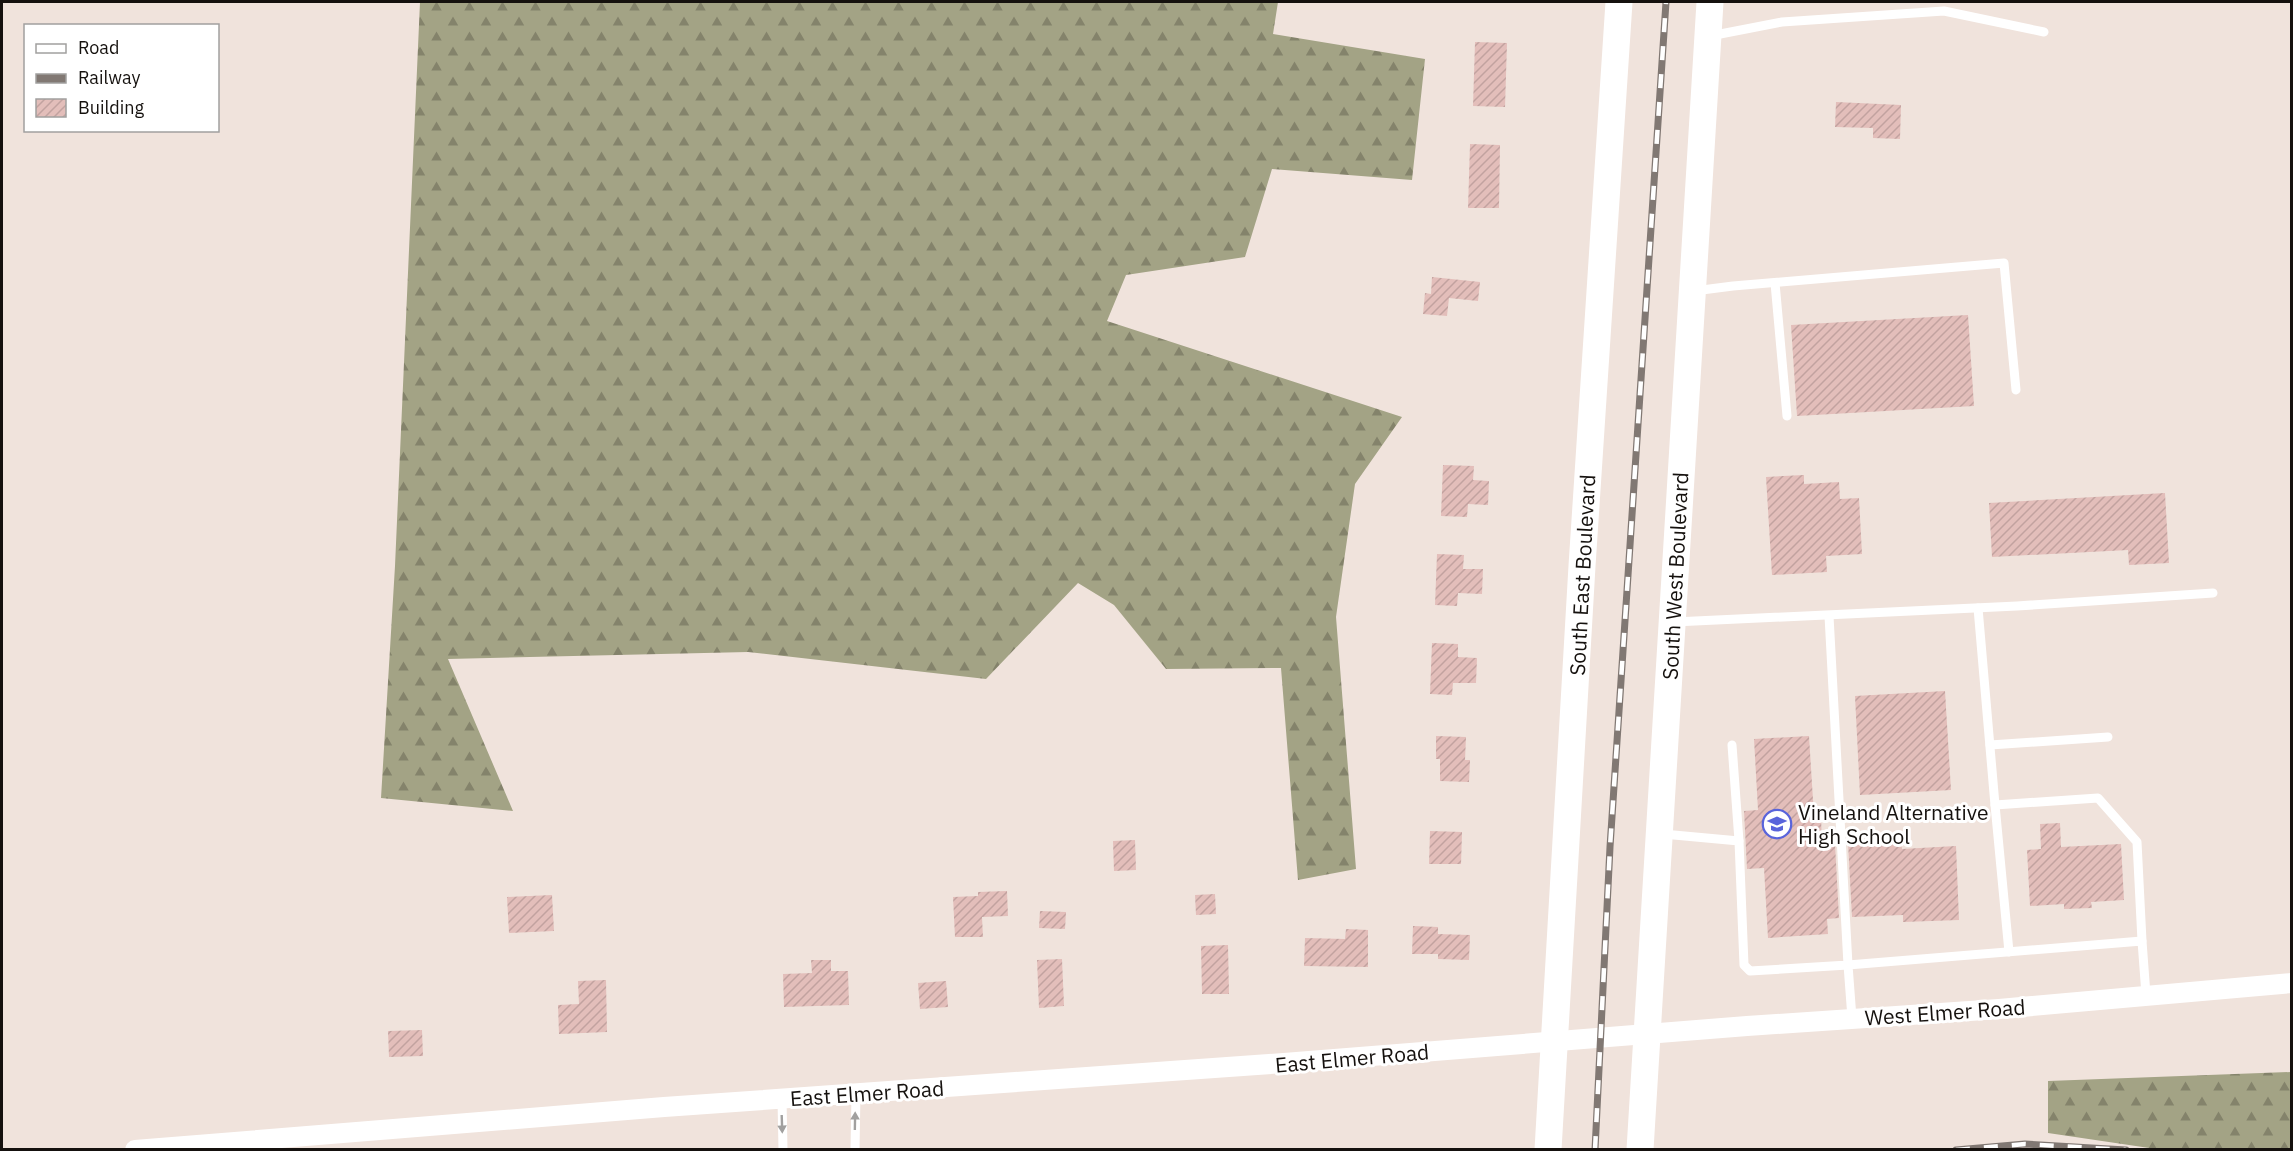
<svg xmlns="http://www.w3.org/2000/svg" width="2293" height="1151" font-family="'IBM Plex Sans',sans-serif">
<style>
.forest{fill:url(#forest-firs)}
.building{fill:url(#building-hatch)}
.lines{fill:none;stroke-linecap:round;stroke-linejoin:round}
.service{stroke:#fff;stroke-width:9}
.minor{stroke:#fff;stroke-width:20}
.secondary{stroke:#fff;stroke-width:27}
.rail-casing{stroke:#817873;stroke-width:7}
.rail{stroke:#fff;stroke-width:4.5;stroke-dasharray:14;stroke-linecap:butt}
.oneway{fill:#a1a09f}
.labels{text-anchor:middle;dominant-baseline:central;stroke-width:6;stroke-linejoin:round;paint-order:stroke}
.street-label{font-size:21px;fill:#15110e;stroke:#fff}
.poi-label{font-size:21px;fill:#15110e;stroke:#fff;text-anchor:start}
</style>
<defs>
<pattern id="forest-firs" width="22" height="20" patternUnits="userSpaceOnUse" patternTransform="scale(1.5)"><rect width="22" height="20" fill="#a3a385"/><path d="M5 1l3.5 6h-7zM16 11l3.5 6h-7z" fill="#84836b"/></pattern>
<pattern id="building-hatch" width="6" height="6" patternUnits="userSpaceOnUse" patternTransform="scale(1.5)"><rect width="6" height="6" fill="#e3beba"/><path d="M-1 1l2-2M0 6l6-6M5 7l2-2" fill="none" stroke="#c2a29f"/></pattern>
</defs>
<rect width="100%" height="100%" fill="#f0e3dc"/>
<g class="forest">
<path d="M420,2H1278L1273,34L1425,59L1412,180L1272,169L1245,257L1126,275L1107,321L1402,417L1355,484L1336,617L1356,869L1298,880L1281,668L1166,669L1114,605L1078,583L986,679L748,652L448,659L513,811L381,798L395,566Z"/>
<path d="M2291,1072V1149H2156L2048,1133V1081Z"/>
</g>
<g class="building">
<path d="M1475,42L1507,43L1505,107L1473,106Z"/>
<path d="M1836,102L1901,105L1900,139L1873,138V128L1835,127Z"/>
<path d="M1470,144L1500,145L1499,208H1468Z"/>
<path d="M1432,277L1480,282L1478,301L1449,298L1447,316L1423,314L1425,293L1431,294Z"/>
<path d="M1968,315L1974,406L1797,416L1791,325Z"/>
<path d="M1443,465L1474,466L1473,480L1489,481L1488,505L1468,504L1467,517L1441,516Z"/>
<path d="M1804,475V484L1839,482L1840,499L1859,498L1862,554L1826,556L1827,572L1772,575L1766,477Z"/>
<path d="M2165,493L2169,563L2129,565L2128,550L1992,557L1989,503Z"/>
<path d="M1437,554L1464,555L1463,569H1483L1482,594L1458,593L1457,606L1435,605Z"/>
<path d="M1432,643L1458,644V657L1477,658L1476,683H1453L1452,695L1430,694Z"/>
<path d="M1945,691L1951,790L1860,795L1855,696Z"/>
<path d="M1436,736L1466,737L1465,760H1470L1469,782L1440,781V759H1436Z"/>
<path d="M1809,736L1814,816H1821L1822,845L1835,844L1839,918L1827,919L1828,934L1768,938L1764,868L1747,869L1744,811L1758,810L1754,739Z"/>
<path d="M2060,823L2061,847L2121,844L2124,900L2091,902L2092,908L2064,909V904L2030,906L2027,850L2041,849L2040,824Z"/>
<path d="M1430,831L1462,832L1461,864H1429Z"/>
<path d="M1135,840L1136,870L1114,871L1113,841Z"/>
<path d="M1901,841L1902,849L1956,846L1959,920L1903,922V915L1852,917L1848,843Z"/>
<path d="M1007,891L1008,916L982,917L983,937H955L953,897L978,896V892Z"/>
<path d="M1215,894L1216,914L1196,915L1195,895Z"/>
<path d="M552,895L554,931L509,933L507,897Z"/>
<path d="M1040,911L1066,912L1065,929L1039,928Z"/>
<path d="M1413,926L1438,927V934L1470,935L1469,960L1438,959V954H1412Z"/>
<path d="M1346,929L1368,930V967L1304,966L1305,938L1345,939Z"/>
<path d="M1228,945L1229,994H1202L1201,946Z"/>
<path d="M1062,959L1064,1006L1039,1008L1037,960Z"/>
<path d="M811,960H831V971H848L849,1005L784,1007L783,974L812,973Z"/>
<path d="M606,980L607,1032L559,1034L558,1005L579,1004L578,981Z"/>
<path d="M946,981L948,1007L920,1009L918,983Z"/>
<path d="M422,1030L423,1056L389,1057L388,1031Z"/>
</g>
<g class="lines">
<g class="service">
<path d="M1710,36L1782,22L1944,11L2044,32"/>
<path d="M1775,283L1787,416"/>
<path d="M1694,291L1733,286L2004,263L2016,390"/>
<path d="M1978,608L1995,805"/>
<path d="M1674,622L2017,606L2213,593"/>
<path d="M1732,745L1739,841"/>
<path d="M1990,745L2108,737"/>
<path d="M1663,834L1739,841L1744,965L1750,971L1848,965L1829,616"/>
<path d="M2009,952L1995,805L2098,798L2137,842L2142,941"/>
<path d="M1852,1018L1848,965L2142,941L2146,995"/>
<path d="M782,1099L783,1150"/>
<path d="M855,1150L856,1093"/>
</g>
<path class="minor" d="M135,1150L664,1107L1284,1063L1747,1026L1999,1009L2292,983"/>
<g class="secondary">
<path d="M1548,1150L1582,566L1619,2"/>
<path d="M1640,1150L1710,2"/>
</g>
<g class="rail-casing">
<g id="rail">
<path d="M1595,1150L1610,847L1666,2"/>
<path d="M1956,1150L2025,1144L2126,1150"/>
</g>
</g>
<use href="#rail" class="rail"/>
</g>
<defs><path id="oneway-solid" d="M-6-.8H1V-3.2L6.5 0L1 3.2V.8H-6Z" transform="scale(1.5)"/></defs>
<g class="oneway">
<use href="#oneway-solid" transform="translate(855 1121) rotate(-89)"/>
<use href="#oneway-solid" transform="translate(782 1124) rotate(88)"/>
</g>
<defs>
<g id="school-ring" transform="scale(1.5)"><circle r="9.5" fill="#fff" stroke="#5964db" stroke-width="1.5"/><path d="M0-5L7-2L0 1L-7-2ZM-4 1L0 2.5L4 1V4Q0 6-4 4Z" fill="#5964db"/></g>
</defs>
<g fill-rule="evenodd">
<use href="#school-ring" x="1777" y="824"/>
</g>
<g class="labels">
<g class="street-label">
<text transform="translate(1582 575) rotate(-87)">South East Boulevard</text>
<text transform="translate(1675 576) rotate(-87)">South West Boulevard</text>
<text transform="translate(1945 1012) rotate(-4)">West Elmer Road</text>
<text transform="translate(1352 1058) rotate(-5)">East Elmer Road</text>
<text transform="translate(867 1093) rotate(-4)">East Elmer Road</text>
</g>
<g class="poi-label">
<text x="1798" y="812">Vineland Alternative<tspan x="1798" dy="24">High School</tspan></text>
</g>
</g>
<rect width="2293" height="1151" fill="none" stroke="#15110e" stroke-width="6"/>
<rect x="24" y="24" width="195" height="108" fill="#ffffff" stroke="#a1a09f" stroke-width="1.5"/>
<rect x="36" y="44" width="30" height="9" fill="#ffffff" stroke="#a1a09f" stroke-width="1.5"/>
<text x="78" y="54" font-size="18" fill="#15110e">Road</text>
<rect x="36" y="74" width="30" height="9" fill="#817873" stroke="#a1a09f" stroke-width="1.5"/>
<text x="78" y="84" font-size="18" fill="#15110e">Railway</text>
<rect x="36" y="99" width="30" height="18" fill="url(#building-hatch)" stroke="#a1a09f" stroke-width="1.5"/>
<text x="78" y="114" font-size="18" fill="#15110e">Building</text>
</svg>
